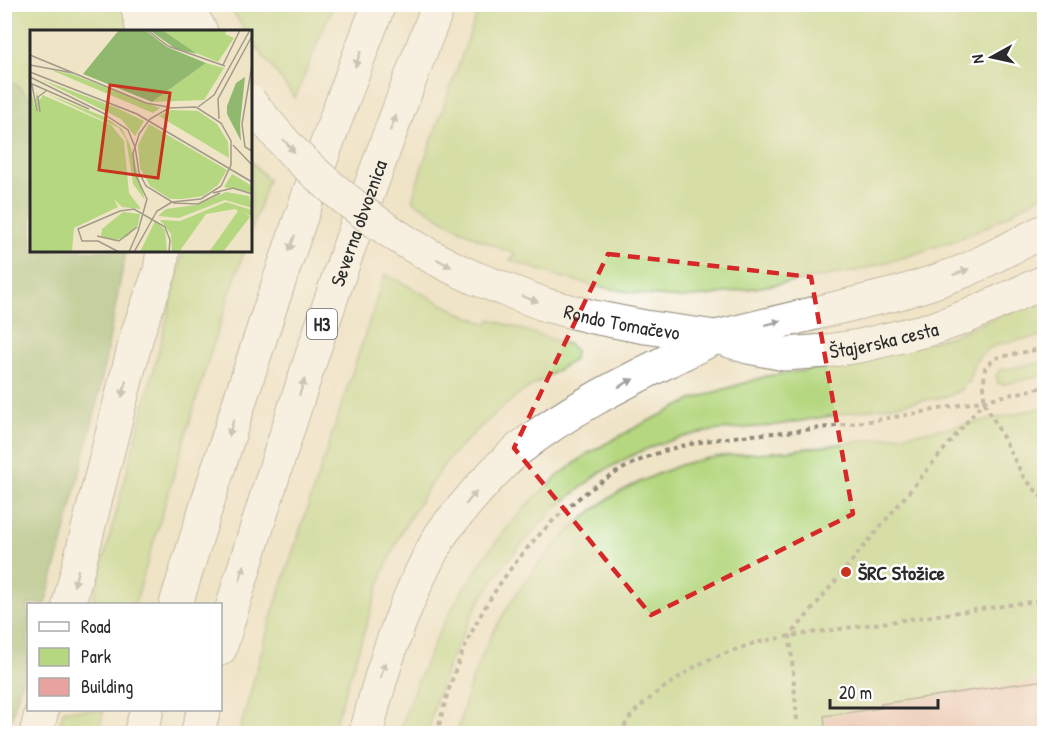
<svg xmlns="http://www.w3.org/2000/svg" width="1049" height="738" font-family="'Patrick Hand',sans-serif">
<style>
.green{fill:#b5d77f;stroke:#708155;stroke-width:1.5}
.forest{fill:#90b86e;stroke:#5e724c;stroke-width:1.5}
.building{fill:#e8a39e}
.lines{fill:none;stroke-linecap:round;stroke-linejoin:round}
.primary-casing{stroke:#8e8879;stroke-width:35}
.highway-casing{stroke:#8e8879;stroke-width:35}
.path{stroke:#8e8879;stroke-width:4;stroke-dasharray:4.5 4.5;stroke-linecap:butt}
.primary{stroke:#fff;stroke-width:33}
.highway{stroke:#fff;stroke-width:33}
.primary-bridge-casing{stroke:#8e8879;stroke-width:35;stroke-linecap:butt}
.primary-bridge{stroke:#fff;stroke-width:33}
.oneway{fill:#a0a0a0}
.marked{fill:none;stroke:#d62828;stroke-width:4.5;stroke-dasharray:12 8;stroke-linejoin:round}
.poi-dot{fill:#c8321e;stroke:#fff;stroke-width:2}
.labels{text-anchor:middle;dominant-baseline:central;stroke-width:5;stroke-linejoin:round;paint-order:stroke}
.shield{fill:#fff;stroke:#6b6b6b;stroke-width:1.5}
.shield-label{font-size:18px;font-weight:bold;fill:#2b2b2b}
.street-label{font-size:20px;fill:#2b2b2b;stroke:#fff}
.poi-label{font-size:20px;font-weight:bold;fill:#2b2b2b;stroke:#fff;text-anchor:start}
.inset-road{fill:none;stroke:#a19a89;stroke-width:1.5}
.view{fill:#c8321e;fill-opacity:0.15;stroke:#c8321e;stroke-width:3}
.inset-edge{fill:none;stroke:#2b2b2b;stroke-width:3}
</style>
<rect width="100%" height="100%" fill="#fff"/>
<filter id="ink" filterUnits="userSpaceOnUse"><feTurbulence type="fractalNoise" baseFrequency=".0167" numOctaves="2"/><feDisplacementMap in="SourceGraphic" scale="12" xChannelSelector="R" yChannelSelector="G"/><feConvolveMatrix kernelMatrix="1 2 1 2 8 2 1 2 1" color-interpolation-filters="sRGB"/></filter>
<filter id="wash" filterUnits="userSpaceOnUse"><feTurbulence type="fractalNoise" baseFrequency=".008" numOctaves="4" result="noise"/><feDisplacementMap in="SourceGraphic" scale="24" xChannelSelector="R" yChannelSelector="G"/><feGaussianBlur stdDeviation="1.35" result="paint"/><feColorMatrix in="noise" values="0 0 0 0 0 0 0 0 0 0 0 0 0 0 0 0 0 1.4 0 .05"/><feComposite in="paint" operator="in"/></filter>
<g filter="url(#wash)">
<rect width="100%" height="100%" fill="#f0e4c7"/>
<g class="green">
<path d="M5,5H122L130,31L32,32L31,100L17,85L5,82Z"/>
<path d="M229,5H333L295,98L251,40L250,32L245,31Z"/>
<path d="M480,5H1044V194L989,226L956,240L909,256L852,272L706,296L681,298L647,295L595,286L560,277L510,260L515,254L479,239L445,221L412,200L421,170Z"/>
<path d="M251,161L268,180L251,232Z"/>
<path d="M183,251H244L211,351L135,604H92L167,319Z"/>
<path d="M385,274L462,314L488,324L490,319L570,345L575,350L574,360L520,393L496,413L468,439L446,462L425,493L403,529L383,573L332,733H239L271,618Z"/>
<path d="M1044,296V336C1022,340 989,340 976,361C972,368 971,376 969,383L966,382L963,388L950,396L771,426L719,430L694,434L656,445L635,454L601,472L554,509L504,564L477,605L450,661L437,696L428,733L399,734L410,699L440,630L463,590L489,551L502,534L526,506L558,476L587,454L642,424L694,399L715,392L767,376L829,367L952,336Z"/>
<path d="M1044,362V375L1006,384H1002L998,383L996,376L1000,370Z"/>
<path d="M1044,407V733L457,734C463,708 469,684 480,660C506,598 559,530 616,494C632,485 648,478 665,471C672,468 679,465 687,463C721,453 759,454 794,450C878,439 963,428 1044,407Z"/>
<path d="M64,710H104L97,733H57Z"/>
</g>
<path class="forest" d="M5,82L17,85L31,100L32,250L126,251L96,408L60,552L45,604H28V659L7,734L4,733Z"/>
<g id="blocks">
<path class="building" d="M1044,680V734H826L824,716L881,708V704Z"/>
</g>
</g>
<g filter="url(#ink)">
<use href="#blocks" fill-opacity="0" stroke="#8e8879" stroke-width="1.5"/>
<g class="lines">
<g class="primary-casing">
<g id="primary">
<path d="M137,4L143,32"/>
<path d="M168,4L171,32"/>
<path d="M186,4L201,32"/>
<path id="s1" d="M475,278L546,305L593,317L645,327L716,337L899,293L931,283L967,270L1044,231"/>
<path id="s2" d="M721,338L748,347L785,354L826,351L860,346L935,328L968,316L1044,282"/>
<path d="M69,604L138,332L160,271L163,250"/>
<path d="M368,726C384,660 406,596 440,536C446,527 453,519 460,511C478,489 497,467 519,449C576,403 651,370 716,337"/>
<path d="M36,734L42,710"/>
</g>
</g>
<g class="highway-casing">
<g id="highway">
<path d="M176,604C238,403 302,202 379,4"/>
<path id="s3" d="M220,649C241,576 264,504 287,432C333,288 384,145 439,4"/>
<path d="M140,734L147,710"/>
<path d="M197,734L204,710"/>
<path d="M365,734L368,726"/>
</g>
</g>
<g class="path">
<path d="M1044,348L995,358L985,368L984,382V401L1023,476L1044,500"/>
<path d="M797,720L790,636L984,401"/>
<path d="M437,734C444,704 452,675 465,647C500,565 577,479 664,451C715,435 768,435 821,428C896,418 971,404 1044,387"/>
<path d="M619,734L633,713L655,694L688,671L707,660L754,643L790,636L1044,600"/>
</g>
<use href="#primary" class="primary"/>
<use href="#highway" class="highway"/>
<g class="primary-bridge-casing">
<path id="primary-bridge" d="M250,102C267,122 283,143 302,161C353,209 411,250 475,278"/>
</g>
<use href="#primary-bridge" class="primary-bridge"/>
</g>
<defs><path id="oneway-solid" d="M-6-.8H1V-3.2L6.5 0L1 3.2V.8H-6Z" transform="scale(1.5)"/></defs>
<g class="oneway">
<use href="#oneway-solid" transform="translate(358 59) rotate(110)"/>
<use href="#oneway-solid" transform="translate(393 123) rotate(-70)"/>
<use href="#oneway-solid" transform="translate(289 146) rotate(49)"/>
<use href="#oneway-solid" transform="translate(292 243) rotate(110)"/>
<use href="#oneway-solid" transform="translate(444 263) rotate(28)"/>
<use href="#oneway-solid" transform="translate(961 272) rotate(-21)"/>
<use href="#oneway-solid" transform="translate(530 299) rotate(20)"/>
<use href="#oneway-solid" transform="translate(773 323) rotate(-14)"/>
<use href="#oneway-solid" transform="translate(626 383) rotate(-28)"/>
<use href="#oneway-solid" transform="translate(302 387) rotate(-72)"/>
<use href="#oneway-solid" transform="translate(124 389) rotate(104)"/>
<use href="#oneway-solid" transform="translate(231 428) rotate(108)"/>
<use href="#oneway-solid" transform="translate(471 498) rotate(-51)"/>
<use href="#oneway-solid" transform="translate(242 573) rotate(-74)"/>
<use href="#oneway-solid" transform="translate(76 578) rotate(104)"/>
<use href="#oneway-solid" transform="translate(383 670) rotate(-71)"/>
</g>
</g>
<path d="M0 0H1049V738H0ZM608,254L811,277L853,514L651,615L514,448Z" fill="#f0e4c7" fill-opacity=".55" fill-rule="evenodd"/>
<path class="marked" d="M608,254L811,277L853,514L651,615L514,448Z"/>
<circle class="poi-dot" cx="846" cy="572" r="6"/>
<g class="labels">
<rect class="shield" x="307" y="309" width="30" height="30" rx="4.5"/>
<g class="shield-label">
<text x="322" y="324">H3</text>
</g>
<g class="street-label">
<text stroke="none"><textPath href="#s3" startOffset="448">Severna obvoznica</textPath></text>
<text stroke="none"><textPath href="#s1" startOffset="154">Rondo Tomačevo</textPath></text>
<text stroke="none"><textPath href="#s2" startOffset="166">Štajerska cesta</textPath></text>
</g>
<g class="poi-label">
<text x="858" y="572">ŠRC Stožice</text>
</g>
</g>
<g transform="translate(30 30)">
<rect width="222" height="222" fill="#f0e4c7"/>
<path d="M132,0H197L195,4L204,8L188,32L159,20ZM176,33L194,38L174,70L122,72ZM21,40L41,44L130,78L123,83ZM10,49L87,78L114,91L105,106L91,89ZM0,58L6,81L5,72L7,62L9,71L13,65L81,95L94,111L99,163L111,179L92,177L84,169L88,177L44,198L42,222H0ZM15,63L75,87L92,99L100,115L115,170L103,154L96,109L89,98ZM141,80L168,81L187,94L198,112L199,128L129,86ZM119,94L197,140L188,155L173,166L152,169H140L120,156L110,138L108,115ZM202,144L222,156V163L194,157ZM196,162L219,166L222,178L195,170L149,188L128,186L136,179L166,175ZM196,172L222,180V187L212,181L220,187L193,222H179L208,181L205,179L176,184L149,222H142L141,204L130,190L150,191ZM93,182L110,184L108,195L98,206L85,211L71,206L72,199ZM125,191L135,200L137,222H110Z" fill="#b5d77f"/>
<path d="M89,0H115L137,17L176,33L122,72L53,44ZM119,0H132L167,24L146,19ZM215,47L210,94L211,111L197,84V76L206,53Z" fill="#90b86e"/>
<path class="inset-road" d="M117,0L138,16L195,36M0,25L116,73L138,77M0,35L43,43M193,35L210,0M222,35L212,94L215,117L222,121M0,42L107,84L222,152M0,47L77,85M0,53L59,79M2,55L7,81M168,77L184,65L220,0M10,82L8,67L16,61M74,84L98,100L105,117L109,142L116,156L142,172L171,169L191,156L201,135V111L191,93L166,77L139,78L120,89L109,104L108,108L103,123L105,144L117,169L108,201M189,89L188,69L222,6M203,115L222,135M183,163L203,158L222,164M143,173L168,174L190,163M67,206L89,211L107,197M89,222L68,211H52L48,199L90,181L104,179L135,197L140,210L139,222M99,222L109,199M104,222L127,181L142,172"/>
<path class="view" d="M80,55L140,63L128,148L69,140Z"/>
<rect width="222" height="222" class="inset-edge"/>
</g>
<rect width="1049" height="738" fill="none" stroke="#fff" stroke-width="24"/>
<rect x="27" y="603" width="195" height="108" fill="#ffffff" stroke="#aaaaaa" stroke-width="1.5"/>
<rect x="39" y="622" width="30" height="9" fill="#ffffff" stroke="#aaaaaa" stroke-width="1.5"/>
<text x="81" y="633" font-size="18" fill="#2b2b2b">Road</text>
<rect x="39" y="648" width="30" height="18" fill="#b5d77f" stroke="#aaaaaa" stroke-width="1.5"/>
<text x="81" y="663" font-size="18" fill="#2b2b2b">Park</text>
<rect x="39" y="678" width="30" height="18" fill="#e8a39e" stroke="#aaaaaa" stroke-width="1.5"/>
<text x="81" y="693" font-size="18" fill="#2b2b2b">Building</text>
<g transform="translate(992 57) rotate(262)" stroke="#ffffff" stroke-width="4.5" paint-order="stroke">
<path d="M0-4.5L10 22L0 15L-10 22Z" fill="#2b2b2b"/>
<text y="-9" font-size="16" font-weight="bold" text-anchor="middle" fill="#2b2b2b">N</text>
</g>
<path d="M830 699v9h108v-9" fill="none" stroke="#2b2b2b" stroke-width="3"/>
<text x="839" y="699" font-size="18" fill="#2b2b2b" stroke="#ffffff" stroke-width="4.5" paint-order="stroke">20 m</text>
</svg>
